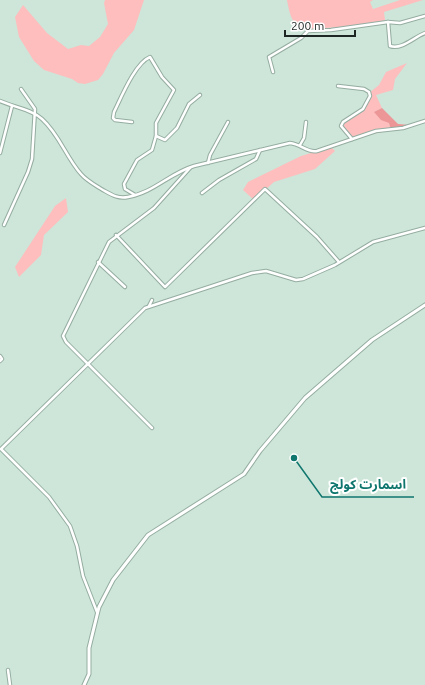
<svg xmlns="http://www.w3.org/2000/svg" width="425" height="685" font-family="Ubuntu,'Noto Sans Arabic',sans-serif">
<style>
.green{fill:#febebe}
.forest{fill:#ec9697}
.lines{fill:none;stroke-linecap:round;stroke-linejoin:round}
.minor-casing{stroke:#95ada1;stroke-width:4.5}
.tertiary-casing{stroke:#95ada1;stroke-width:5}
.minor{stroke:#fff;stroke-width:2.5}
.tertiary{stroke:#fff;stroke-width:3}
.leader{fill:none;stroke:#0f766e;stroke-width:1.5}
.callout-dot{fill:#0f766e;stroke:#fff;stroke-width:1.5}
.callout-label{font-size:13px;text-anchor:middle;font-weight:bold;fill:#0f766e;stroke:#fff;stroke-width:4;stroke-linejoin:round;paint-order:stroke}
</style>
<rect width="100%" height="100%" fill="#cde6d9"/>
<g class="green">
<path d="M105,0H144L134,30L114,53L103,74L98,80L85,84L78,83L72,79L44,70L34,61L19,37L15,17L23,5L47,33L68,49L81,45L89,46L100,37L108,24L104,3Z"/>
<path d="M287,0H373L370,2L373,9L400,0H423L384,12L385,20L371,25L310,29C292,28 290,16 287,0Z"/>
<path d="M407,63L395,79L393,90L376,95L382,108L375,112L389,123L391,130L351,139L342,125V121C354,110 367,112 369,93L379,85L386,72Z"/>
<path d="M331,147L335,151L315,169L274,182L254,200L243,190L248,182L301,156Z"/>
<path d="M66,198L68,212L44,235L41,255L19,277L15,267L55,206Z"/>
</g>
<path class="forest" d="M382,108L398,124L410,125L391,130L389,123L381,120L374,112Z"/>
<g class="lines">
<g class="minor-casing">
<g id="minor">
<path d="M388,22L390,46C402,50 414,37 425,33"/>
<path d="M273,72L269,57L301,38L308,31L331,30L388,22L400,23L425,16"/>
<path d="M338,86L364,89L369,92L370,96L363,109L343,122L341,126L352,139"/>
<path d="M0,101C13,107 31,109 42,119C59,134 66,157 81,174C87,181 95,185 103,190C112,195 118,199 128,197C153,193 170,173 194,166L290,143C301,144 307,153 317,151L376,131L403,128L425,121"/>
<path d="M132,122L115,120L113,118L114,112C121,98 135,63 150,57L162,77L174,90L156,123V136L152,150L137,160L124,184L125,189L135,195"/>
<path d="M156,136L165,140L177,128L189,104L200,95"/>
<path d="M300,145L304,138L306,122"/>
<path d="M0,153L12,106"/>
<path d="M208,163L210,155L228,122"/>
<path d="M202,193L219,180L256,159L260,150"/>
<path d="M4,225L28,172L32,159L35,109L21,89"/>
<path d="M116,235L165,287L265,189L317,237L339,262"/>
<path d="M98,262L125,287"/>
<path d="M149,306L152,300"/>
<path d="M0,356L2,359L0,361"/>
<path d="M152,428L66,342L63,336L109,242L154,208L190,168"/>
<path d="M97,612L83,576L77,546L70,526L49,497L1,449L145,308L252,273L266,271L296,280L303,279L335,265L373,242L425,228"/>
<path d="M8,670L10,685"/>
</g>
</g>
<g class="tertiary-casing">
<path id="tertiary" d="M84,685L89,674V648L99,607L113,580L148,535L244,474L260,451L305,398L372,340L425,305"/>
</g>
<use href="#minor" class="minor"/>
<use href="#tertiary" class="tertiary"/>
</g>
<path class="leader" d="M294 458L322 497H414"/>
<circle class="callout-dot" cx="294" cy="458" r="4"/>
<g class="callout-label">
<text x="368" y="489">اسمارت كولج</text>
</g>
<path d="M285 30v6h70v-6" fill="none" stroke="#1d2622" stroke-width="2"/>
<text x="291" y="30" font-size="12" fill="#1d2622" stroke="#ffffff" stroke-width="3" paint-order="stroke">200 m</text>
</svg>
